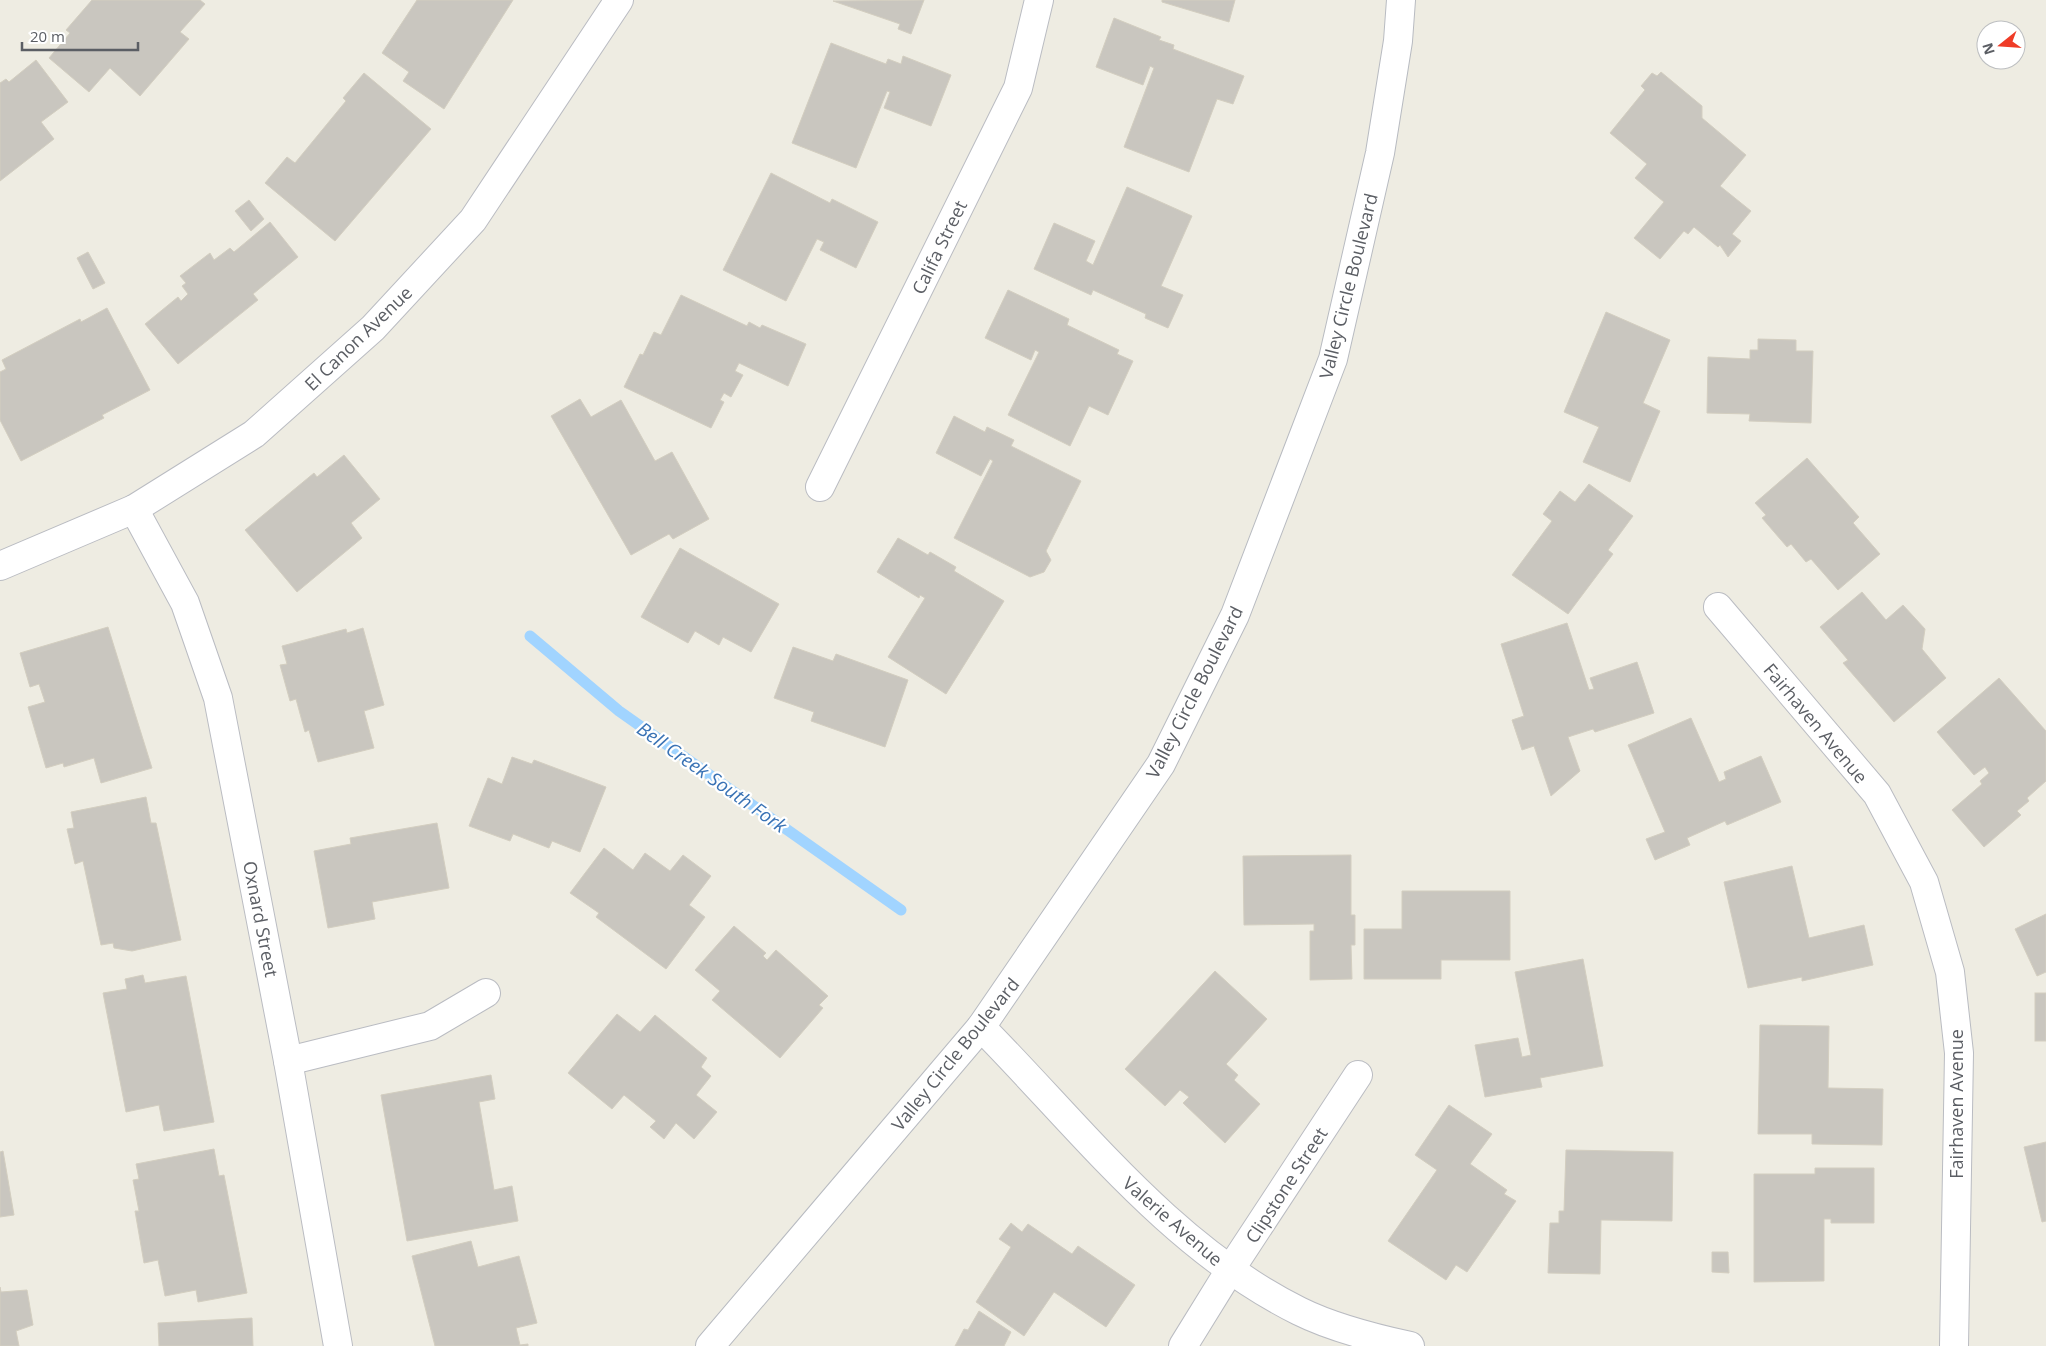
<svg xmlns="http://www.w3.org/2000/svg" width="2046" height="1346" font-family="'Open Sans',sans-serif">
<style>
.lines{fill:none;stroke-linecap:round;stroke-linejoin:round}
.stream{stroke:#a1d4ff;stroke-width:11}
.building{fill:#c9c6bf;stroke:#d3cec0}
.minor-casing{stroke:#babcc2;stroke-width:30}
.secondary-casing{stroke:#b8bbc1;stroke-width:30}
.minor{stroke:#fff;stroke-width:28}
.secondary{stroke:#fff;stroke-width:28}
.labels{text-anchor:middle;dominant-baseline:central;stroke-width:4.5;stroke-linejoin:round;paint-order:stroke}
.street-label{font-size:18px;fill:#5b5e64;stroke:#fff}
.water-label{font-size:19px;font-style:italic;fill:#3a73b5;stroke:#fff}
</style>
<rect width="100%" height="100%" fill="#eeece2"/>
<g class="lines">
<path class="stream" d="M530,636L619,711L901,910"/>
</g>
<g class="building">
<path d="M92,0H200L205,4L180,32L189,39L140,96L110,68L89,92L49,58L70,33L66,30Z"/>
<path d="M417,0H513L444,109L403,81L409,72L382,53Z"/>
<path d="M924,0L911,34L898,29L900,24L833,1Z"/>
<path d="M1162,0H1235L1229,22L1162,2Z"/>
<path d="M1114,18L1161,37L1159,40L1174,45L1173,49L1244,76L1233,104L1217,99L1189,172L1124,147L1154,68L1150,66L1143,85L1096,67Z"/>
<path d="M831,43L886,64L888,59L901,64L903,56L951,75L931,126L884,108L890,92L887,91L856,168L792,143Z"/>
<path d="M36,60L68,102L41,122L54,139L0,181V83L6,79L9,82Z"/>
<path d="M1661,72L1702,106V118L1746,155L1720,186L1751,211L1732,234L1741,241L1728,257L1720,245L1718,247L1694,227L1688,234L1684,231L1660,259L1634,238L1664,202L1635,178L1647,164L1610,133L1645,90L1641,86L1652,73L1657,76Z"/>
<path d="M364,73L431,129L335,241L265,183L287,157L295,163L346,101L343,98Z"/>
<path d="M771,173L830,203L832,199L878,222L856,268L820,250L824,242L817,239L786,301L723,270Z"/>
<path d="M1127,187L1192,216L1161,286L1183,295L1168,328L1145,318L1146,314L1093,290L1091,295L1034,269L1054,223L1095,241L1086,261L1093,265Z"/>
<path d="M249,200L264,219L251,231L235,211Z"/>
<path d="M270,222L298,257L253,294L258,300L178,364L145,324L178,297L181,301L188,294L182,286L186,283L180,276L210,253L214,260L230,248L234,252Z"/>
<path d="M88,252L105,283L93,289L77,258Z"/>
<path d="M1008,290L1069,319L1067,325L1119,350L1117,354L1133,361L1108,415L1089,406L1070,446L1008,415L1039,352L1035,350L1031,360L985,338Z"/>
<path d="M681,295L747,326L749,322L760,328L762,325L806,344L788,386L739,363L735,371L743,375L731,397L724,393L720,400L724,402L711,428L624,387L640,354L643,355L654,332L661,335Z"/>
<path d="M107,308L150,390L102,415L104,418L21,461L0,420V372L6,369L2,360L80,319L81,322Z"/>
<path d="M1606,312L1670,340L1643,403L1660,411L1630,482L1583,462L1599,427L1564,412Z"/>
<path d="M1758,339L1796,340V351H1813L1811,423L1749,421L1750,414L1707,413L1708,357L1750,359V350H1758Z"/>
<path d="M580,399L591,417L621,400L655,461L672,452L709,519L673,539L669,534L631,555L551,416Z"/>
<path d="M954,416L985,432L987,427L1014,440L1011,446L1081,481L1046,551L1051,560L1044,572L1030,577L954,538L993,461L990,459L981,476L936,453Z"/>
<path d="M344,455L380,499L351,523L362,538L297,592L245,530L314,473L317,477Z"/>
<path d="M1807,458L1859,517L1853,523L1880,554L1838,590L1811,559L1806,562L1791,544L1787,547L1762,518L1766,515L1755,503Z"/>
<path d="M1589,484L1633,516L1608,550L1613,554L1568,614L1512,575L1552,521L1543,514L1560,491L1575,502Z"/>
<path d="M898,538L928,555L930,552L956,567L954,571L1004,601L946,694L888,657L925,598L920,595L919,598L877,572Z"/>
<path d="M680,548L779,604L751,652L723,637L719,645L695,631L688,643L641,617Z"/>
<path d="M1862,592L1886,620L1903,605L1925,629L1922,649L1946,678L1894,722L1843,663L1848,660L1820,627Z"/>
<path d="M1567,623L1589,690L1594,689L1590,678L1637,662L1654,713L1595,732L1593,729L1568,737L1580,771L1551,796L1534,746L1522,750L1512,720L1524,716L1501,644Z"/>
<path d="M108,627L152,768L101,783L94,758L64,767L63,763L46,768L28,707L45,702L39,684L30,687L20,653Z"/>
<path d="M363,628L384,705L364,711L374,748L318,762L309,730L305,732L296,699L290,701L280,665L287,664L282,646L346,629L347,633Z"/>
<path d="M793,647L833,661L836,654L908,680L885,747L811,721L814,712L774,698Z"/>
<path d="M1999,678L2046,731V781L2027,798L2029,801L2017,811L2021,815L1984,847L1952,810L1982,784L1980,781L1989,773L1985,767L1974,775L1937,732Z"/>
<path d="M1691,718L1719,782L1726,779L1724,772L1761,756L1781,802L1727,825L1725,821L1687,838L1690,845L1655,860L1646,839L1665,832L1628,745Z"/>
<path d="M512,757L532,764L534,760L606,787L580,852L552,841L549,848L513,834L510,841L469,826L488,778L502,784Z"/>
<path d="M146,797L151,823H156L181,940L132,951L114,948L113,943L101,945L83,861L75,864L67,829L74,828L71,812Z"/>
<path d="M437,823L449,888L372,902L375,919L328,928L314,851L351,844L350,838Z"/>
<path d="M604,848L633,870L645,853L670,871L683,855L711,876L689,905L705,917L666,969L596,917L599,913L570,893Z"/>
<path d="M1351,855V915H1355V945H1351L1352,979L1310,980V931H1314V924L1244,925L1243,856Z"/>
<path d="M1792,866L1809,938L1864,925L1873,965L1802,981V977L1748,988L1724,882Z"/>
<path d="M1402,891H1510V960H1441V979H1364V929H1402Z"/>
<path d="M2046,914V972L2037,976L2015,929Z"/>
<path d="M734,926L766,953L763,956L767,960L776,950L828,996L819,1005L823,1008L780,1058L712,1000L720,991L695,970Z"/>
<path d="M1583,959L1603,1066L1540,1078L1542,1087L1485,1097L1475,1045L1518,1038L1522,1057L1531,1055L1515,972Z"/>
<path d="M1215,971L1267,1019L1226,1064L1238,1075L1234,1080L1260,1104L1225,1143L1183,1103L1189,1097L1180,1090L1165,1106L1125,1069Z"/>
<path d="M143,975L145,983L186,976L214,1122L164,1131L159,1105L126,1112L103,993L127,989L125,979Z"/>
<rect x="2035" y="993" width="11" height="48"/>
<path d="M617,1014L640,1032L655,1015L707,1058L701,1067L711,1076L696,1095L717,1112L694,1139L676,1123L664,1139L650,1127L656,1121L624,1095L612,1109L568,1073Z"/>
<path d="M1760,1025L1829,1026L1828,1088L1883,1089L1882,1145L1812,1144V1134H1758Z"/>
<path d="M491,1075L495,1099L479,1102L494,1190L512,1186L518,1221L407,1241L381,1095Z"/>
<path d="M1449,1105L1492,1134L1470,1164L1507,1190L1504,1194L1516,1201L1467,1272L1456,1265L1446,1280L1388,1241L1437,1170L1415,1155Z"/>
<path d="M2046,1142V1221L2042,1222L2024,1147Z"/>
<path d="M214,1149L219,1176L224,1175L247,1293L198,1302L196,1290L165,1296L158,1260L144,1263L135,1211H139L133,1180L139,1179L136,1164Z"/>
<path d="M1566,1150L1673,1152L1672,1221L1601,1220L1600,1274L1548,1273L1550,1223H1559V1211H1564Z"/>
<path d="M3,1151L14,1215L0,1217V1152Z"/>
<path d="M1815,1168H1874V1223H1831V1219H1824V1281L1754,1282V1174H1815Z"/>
<path d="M1011,1223L1022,1232L1028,1224L1072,1254L1078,1246L1135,1285L1106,1327L1054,1292L1024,1336L976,1302L1011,1247L999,1239Z"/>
<path d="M471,1241L478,1267L519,1256L537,1323L516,1328L520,1345L528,1344V1346H435L412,1256Z"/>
<path d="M1712,1252H1728L1729,1273L1712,1272Z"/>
<path d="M0,1287L1,1292L27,1290L33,1325L16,1331L19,1346H0Z"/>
<path d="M979,1311L1011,1332L1004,1346H955L964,1329L968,1330Z"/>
<path d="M252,1318L253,1346H159L158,1323Z"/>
</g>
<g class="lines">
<g class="minor-casing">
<g id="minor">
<path d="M820,487L1018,88L1039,0"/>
<path d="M134,509L185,603L218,698L288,1061L338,1346"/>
<path d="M0,566L134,509L254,434L373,328L473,220L619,0"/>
<path d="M1718,607L1877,794L1924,882L1950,972L1959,1053L1954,1346"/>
<path d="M981,1027C1080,1127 1170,1247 1299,1311C1333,1328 1373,1338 1410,1346"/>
<path d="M288,1061L430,1026L486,993"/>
<path d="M1183,1346L1230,1270L1358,1075"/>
</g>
</g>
<g class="secondary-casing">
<path id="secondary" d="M710,1346L981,1027L1161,764L1235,615L1333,359L1380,153L1398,41L1401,0"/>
</g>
<use href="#minor" class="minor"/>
<use href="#secondary" class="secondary"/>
</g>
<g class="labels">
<g class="street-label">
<text transform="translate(939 247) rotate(-64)">Califa Street</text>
<text transform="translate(1348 286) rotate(-76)">Valley Circle Boulevard</text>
<text transform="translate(358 338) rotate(-44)">El Canon Avenue</text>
<text transform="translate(1194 692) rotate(-63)">Valley Circle Boulevard</text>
<text transform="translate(1816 723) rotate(50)">Fairhaven Avenue</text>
<text transform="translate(261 919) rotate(79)">Oxnard Street</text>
<text transform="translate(955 1054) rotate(-51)">Valley Circle Boulevard</text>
<text transform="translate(1956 1104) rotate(-90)">Fairhaven Avenue</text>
<text transform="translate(1286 1185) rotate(-57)">Clipstone Street</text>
<text transform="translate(1173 1221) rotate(41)">Valerie Avenue</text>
</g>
<g class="water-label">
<text transform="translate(712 777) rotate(35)">Bell Creek South Fork</text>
</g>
</g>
<g transform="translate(2001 45) rotate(253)"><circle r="24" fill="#ffffff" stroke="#bdbfc1"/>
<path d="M0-4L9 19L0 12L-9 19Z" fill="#ef3c27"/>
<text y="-8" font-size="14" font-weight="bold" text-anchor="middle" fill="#5b5e64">N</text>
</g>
<path d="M22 42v8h116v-8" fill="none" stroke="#5b5e64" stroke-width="2.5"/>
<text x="30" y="42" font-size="15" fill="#5b5e64" stroke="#ffffff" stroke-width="4" paint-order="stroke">20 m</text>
</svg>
